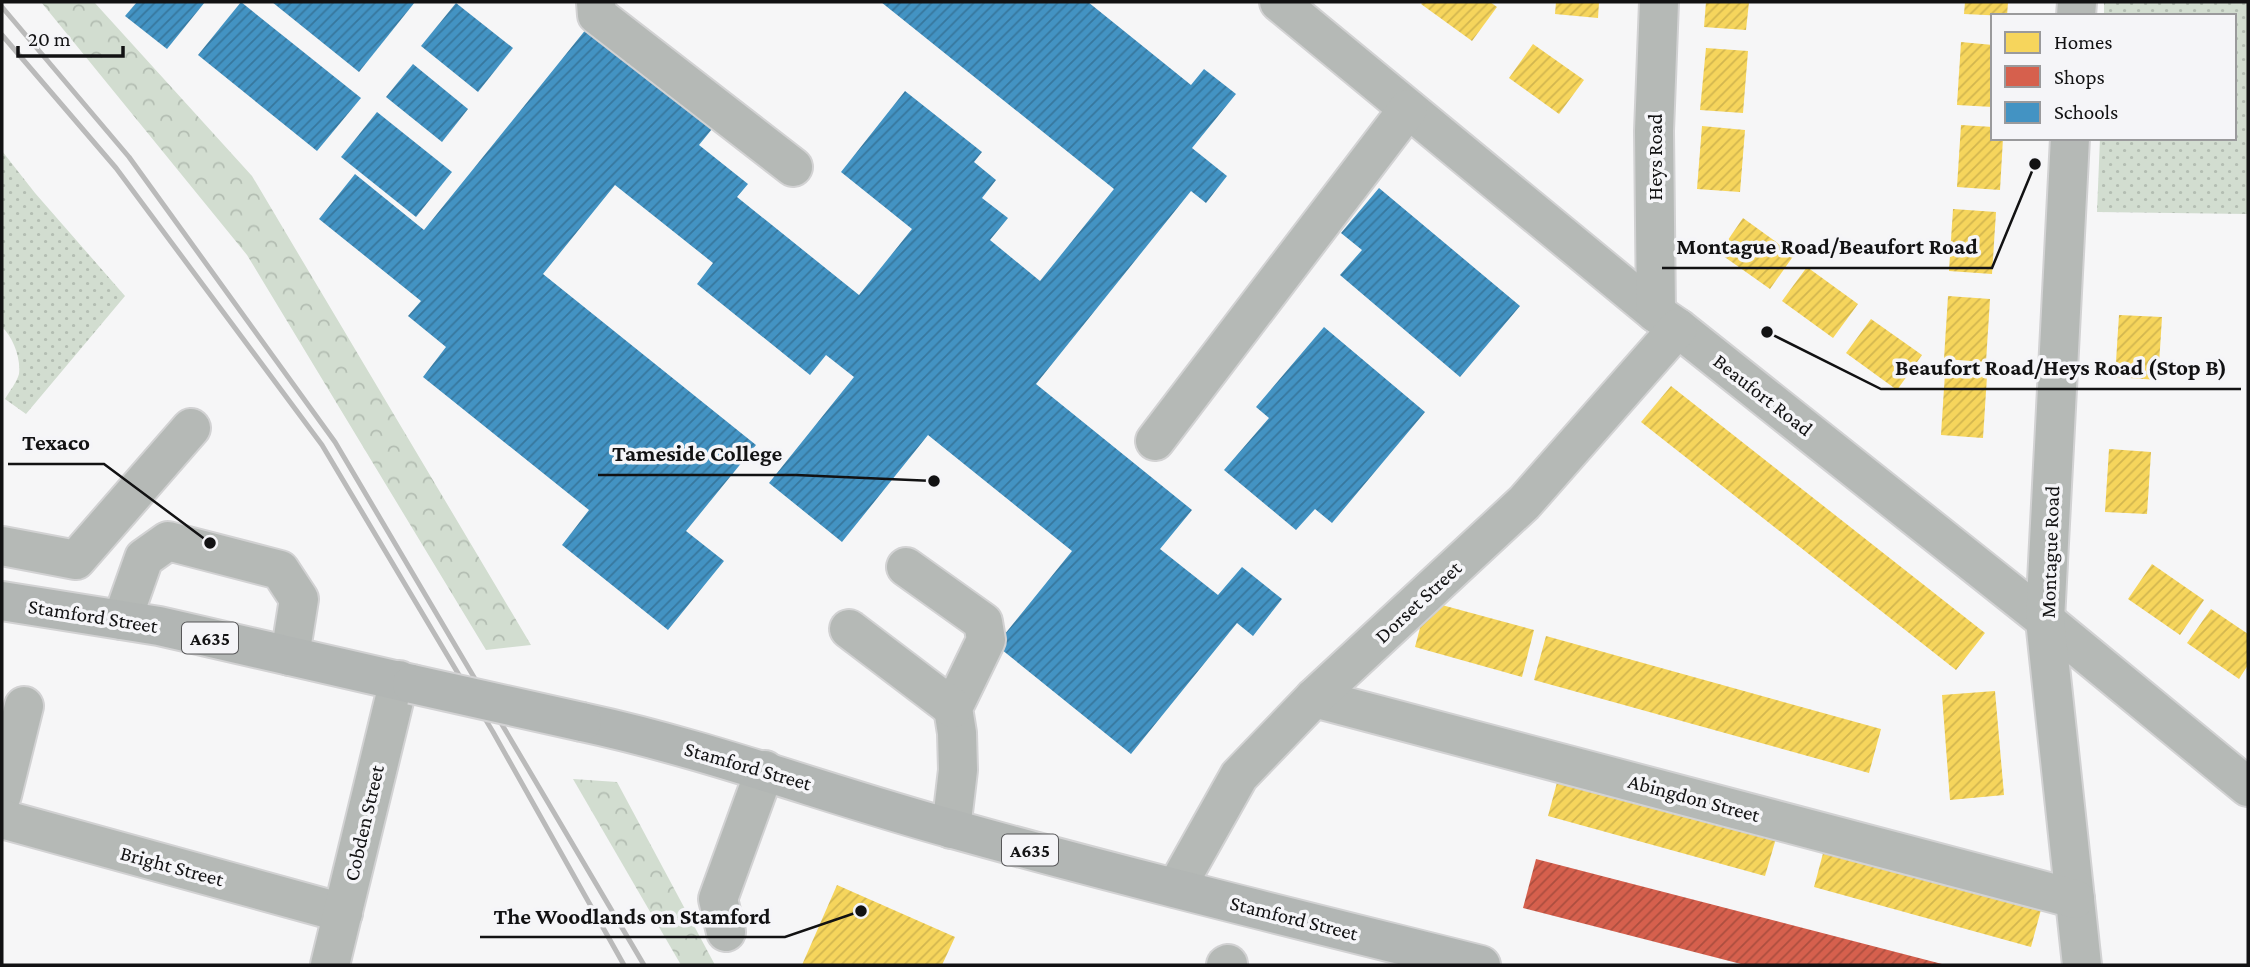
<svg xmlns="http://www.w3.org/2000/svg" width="2250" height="967" font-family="'Crimson Pro',serif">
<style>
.grass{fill:url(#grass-dots)}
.forest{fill:url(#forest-crowns)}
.homes{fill:url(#homes-hatch)}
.shops{fill:url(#shops-hatch)}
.schools{fill:url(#schools-hatch)}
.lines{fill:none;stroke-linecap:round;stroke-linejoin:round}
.minor-casing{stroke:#d2d2d3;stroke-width:42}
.highway-casing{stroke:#d2d2d3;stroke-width:42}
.minor{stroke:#b5b9b6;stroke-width:38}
.highway{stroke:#b2b6b4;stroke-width:38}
.rail{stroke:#bababa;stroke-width:5}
.highway-bridge-casing{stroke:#d2d2d3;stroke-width:42;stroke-linecap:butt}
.highway-bridge{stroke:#b2b6b4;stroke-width:38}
.labels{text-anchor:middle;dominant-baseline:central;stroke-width:7;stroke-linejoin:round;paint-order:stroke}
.shield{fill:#f5f5f8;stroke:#565658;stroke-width:2}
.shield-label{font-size:19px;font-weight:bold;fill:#121213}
.street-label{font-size:21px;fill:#121213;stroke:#f5f5f8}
.leader{fill:none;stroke:#121213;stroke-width:2.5}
.callout-dot{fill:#121213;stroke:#f5f5f8;stroke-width:2.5}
.callout-label{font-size:23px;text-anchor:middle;font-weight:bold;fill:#121213;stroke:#f5f5f8;stroke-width:7;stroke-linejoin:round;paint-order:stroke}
</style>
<defs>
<pattern id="grass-dots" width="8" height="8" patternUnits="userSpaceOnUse" patternTransform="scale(1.75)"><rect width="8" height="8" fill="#d2ddd0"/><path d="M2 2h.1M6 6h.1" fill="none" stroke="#b3bdb2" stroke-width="1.8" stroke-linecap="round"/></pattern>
<pattern id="forest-crowns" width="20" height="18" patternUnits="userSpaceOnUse" patternTransform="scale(1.75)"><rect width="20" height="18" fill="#d2ddd0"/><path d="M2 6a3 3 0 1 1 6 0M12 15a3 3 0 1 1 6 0" fill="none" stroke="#b3bdb2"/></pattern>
<pattern id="homes-hatch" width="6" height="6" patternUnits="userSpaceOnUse" patternTransform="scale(1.75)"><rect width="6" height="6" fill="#f6d55c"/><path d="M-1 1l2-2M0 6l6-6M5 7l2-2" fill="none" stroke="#d2b64f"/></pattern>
<pattern id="shops-hatch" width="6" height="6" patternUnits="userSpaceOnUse" patternTransform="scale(1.75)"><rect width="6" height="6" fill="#d6604d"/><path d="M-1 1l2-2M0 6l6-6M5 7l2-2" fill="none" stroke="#ac4e3f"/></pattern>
<pattern id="schools-hatch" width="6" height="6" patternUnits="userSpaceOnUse" patternTransform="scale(1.75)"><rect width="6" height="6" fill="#4393c3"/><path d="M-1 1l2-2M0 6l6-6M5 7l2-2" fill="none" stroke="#37779d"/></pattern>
</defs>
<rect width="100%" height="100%" fill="#f6f6f7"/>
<g class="grass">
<path d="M2104,2H2248V214L2097,212L2100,138H2234V16H2104Z"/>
<path d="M2,151L35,193L125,296L26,414L5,399C9,392 17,382 19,374C21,358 13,337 2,327Z"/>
</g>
<g class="forest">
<path d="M41,2H94L252,176L531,645L486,650L247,255Z"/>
<path d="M573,779L617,782L715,965H681Z"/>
</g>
<g class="homes">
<path d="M1423,2H1490L1497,7L1472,41L1421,4Z"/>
<path d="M1556,2H1599L1598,18L1555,14Z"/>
<path d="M1706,2H1749L1746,30L1704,27Z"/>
<path d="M1965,2H2008L2007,16L1964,14Z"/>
<path d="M1961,42L1993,45V107L1957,105Z"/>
<path d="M1533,44L1584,80L1559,114L1509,78Z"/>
<path d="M1706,48L1748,51L1743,113L1700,110Z"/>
<path d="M1961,125L1993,127V138H2003L2000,190L1957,187Z"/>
<path d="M1702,126L1745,130L1740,192L1697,189Z"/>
<path d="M1953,209L1996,212L1992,274L1949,271Z"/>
<path d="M1743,218L1794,255L1770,289L1719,253Z"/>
<path d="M1807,267L1858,304L1833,338L1782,301Z"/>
<path d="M1948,296L1990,299L1986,362L1944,359Z"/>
<path d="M2119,315L2162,317L2158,380L2115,377Z"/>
<path d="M1871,319L1922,355L1897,390L1846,353Z"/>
<path d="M1945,373L1987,376L1983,438L1941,435Z"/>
<path d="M1671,386L1985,633L1956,670L1641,422Z"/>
<path d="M2109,449L2151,452L2147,514L2105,512Z"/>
<path d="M2152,564L2204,600L2180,635L2128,599Z"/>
<path d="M1427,601L1534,630L1522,677L1415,647Z"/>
<path d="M2211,609L2248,634V665L2239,679L2187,643Z"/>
<path d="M1546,636L1881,729L1869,773L1534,680Z"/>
<path d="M1995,691L2004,795L1950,800L1942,695Z"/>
<path d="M1559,775L1777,835L1765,876L1548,816Z"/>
<path d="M1825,846L2042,906L2031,947L1814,887Z"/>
<path d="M837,885L955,937L942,965H802Z"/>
</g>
<path class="shops" d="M1536,859L1942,964V965H1745L1523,908Z"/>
<g class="schools">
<path d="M137,2H205L167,49L125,16Z"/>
<path d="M241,2L361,98L317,151L198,55Z"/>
<path d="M272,2H415L359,72Z"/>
<path d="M881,2H1088L1191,85L1204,69L1236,94L1192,148L1227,176L1206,203L1191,191L1036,384L1192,510L1160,549L1218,595L1242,567L1282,599L1253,636L1237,623L1131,754L996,645L1072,551L928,435L842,542L769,483L854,377L826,355L810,375L697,284L713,263L615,185L543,274L756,445L686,531L724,561L668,630L562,545L589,510L423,377L446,347L408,316L421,301L319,219L355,174L424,230L587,28L712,129L699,145L748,184L737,197L859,295L912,229L841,172L905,91L982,152L974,162L996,180L982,198L1008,218L990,240L1040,281L1114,189Z"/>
<path d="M456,3L513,48L478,92L421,46Z"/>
<path d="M413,64L468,109L442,142L386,97Z"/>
<path d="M377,112L452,172L416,217L341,157Z"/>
<path d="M1379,188L1520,306L1460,377L1340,275L1362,250L1341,233Z"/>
<path d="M1324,327L1425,412L1332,523L1315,509L1296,530L1224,470L1269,418L1256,407Z"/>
</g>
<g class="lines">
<g class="minor-casing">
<g id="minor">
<path d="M596,2L597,15L793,167"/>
<path d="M1279,2L1656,313L1678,328L2045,620L2248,787"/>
<path d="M2076,16L2077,2"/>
<path d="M2070,138L2045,620L2082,965"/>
<path d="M1656,313L1654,131L1659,2"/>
<path d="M1155,441L1408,109"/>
<path d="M2,546L76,560L191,428"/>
<path d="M906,567L983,622L986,640L953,708L957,733L958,770L951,829"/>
<path d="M122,620L144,558L168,541L280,570L299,599L290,656"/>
<path d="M849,629L953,708"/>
<path d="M1314,698L2075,899"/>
<path d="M2,795L24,706"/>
<path d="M2,819L343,913"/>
<path d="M1176,888L1239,776L1314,698L1524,503L1678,328"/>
<path d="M726,932L718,899L765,770"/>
<path d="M330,965L399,680"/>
<path d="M1226,965L1228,964"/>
</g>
</g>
<g class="highway-casing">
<g id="highway">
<path d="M2,601L159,626L412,684"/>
<path d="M582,722C708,749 829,795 953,829C1128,878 1305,921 1481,965"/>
</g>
</g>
<use href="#minor" class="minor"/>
<use href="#highway" class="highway"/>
<g class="rail">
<path d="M2,7L129,157L335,442L644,965"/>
<path d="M2,35L116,168L322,445L493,732L624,965"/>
</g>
<g class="highway-bridge-casing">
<path id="highway-bridge" d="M412,684L582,722"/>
</g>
<use href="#highway-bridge" class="highway-bridge"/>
</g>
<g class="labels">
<g class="shield">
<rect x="182" y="622.5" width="56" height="31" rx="5"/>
<rect x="1002" y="834.5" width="56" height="31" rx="5"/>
</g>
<g class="shield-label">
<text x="210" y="638">A635</text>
<text x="1030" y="850">A635</text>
</g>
<g class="street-label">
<text transform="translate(1655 157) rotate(-90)">Heys Road</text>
<text transform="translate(1763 395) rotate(38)">Beaufort Road</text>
<text transform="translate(2050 552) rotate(-88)">Montague Road</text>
<text transform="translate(1418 602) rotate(-43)">Dorset Street</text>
<text transform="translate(93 616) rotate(9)">Stamford Street</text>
<text transform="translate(748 766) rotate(16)">Stamford Street</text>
<text transform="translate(1694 798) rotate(15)">Abingdon Street</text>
<text transform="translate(364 823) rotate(-77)">Cobden Street</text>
<text transform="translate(172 866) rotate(15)">Bright Street</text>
<text transform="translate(1294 918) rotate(14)">Stamford Street</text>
</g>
</g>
<path class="leader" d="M2035 164L1992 268H1662M1767 332L1881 389H2241M210 543L104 464H8M934 481L796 475H598M861 911L785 937H480"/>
<g class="callout-dot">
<circle cx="2035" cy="164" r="7"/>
<circle cx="1767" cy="332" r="7"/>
<circle cx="210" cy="543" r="7"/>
<circle cx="934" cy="481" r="7"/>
<circle cx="861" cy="911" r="7"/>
</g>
<g class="callout-label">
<text x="1827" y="254">Montague Road/Beaufort Road</text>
<text x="2061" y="375">Beaufort Road/Heys Road (Stop B)</text>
<text x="56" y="450">Texaco</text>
<text x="697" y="461">Tameside College</text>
<text x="632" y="924">The Woodlands on Stamford</text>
</g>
<rect width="2250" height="967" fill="none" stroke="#121213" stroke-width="7"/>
<rect x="1991" y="14" width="245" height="126" fill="#f5f5f8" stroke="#9a9a9c" stroke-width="2"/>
<rect x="2005" y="32" width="35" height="21" fill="#f6d55c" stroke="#9a9a9c" stroke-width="2"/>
<text x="2054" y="49" font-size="21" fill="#121213">Homes</text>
<rect x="2005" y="66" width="35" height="21" fill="#d6604d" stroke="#9a9a9c" stroke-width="2"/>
<text x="2054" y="84" font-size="21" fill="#121213">Shops</text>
<rect x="2005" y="102" width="35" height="21" fill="#4393c3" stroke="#9a9a9c" stroke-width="2"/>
<text x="2054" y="119" font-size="21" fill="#121213">Schools</text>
<path d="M18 46v10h105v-10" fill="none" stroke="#121213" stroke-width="3.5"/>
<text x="28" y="46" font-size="21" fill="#121213" stroke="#f5f5f8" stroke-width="5" paint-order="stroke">20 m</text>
</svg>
